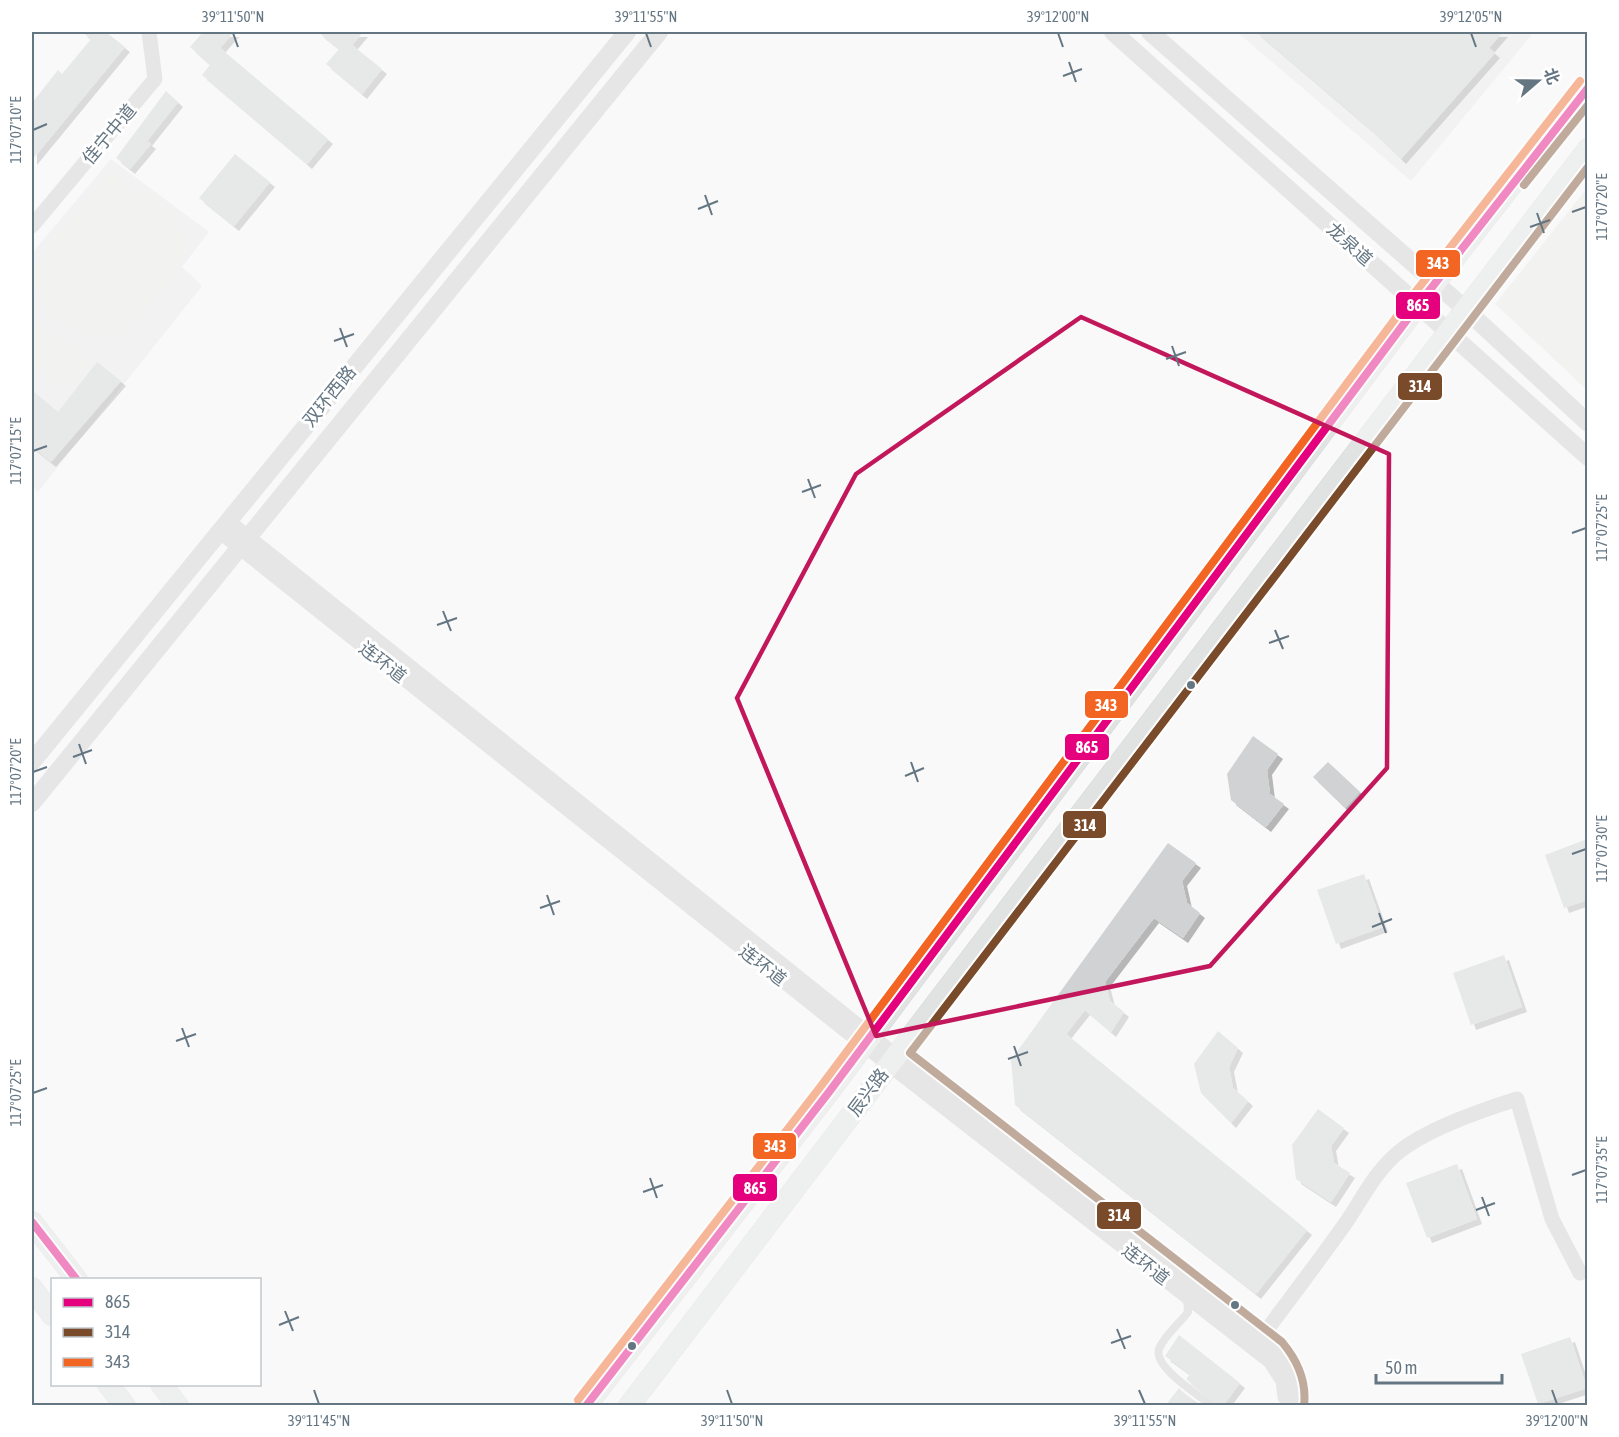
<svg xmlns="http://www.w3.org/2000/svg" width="1619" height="1437" font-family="'Asap Condensed','Noto Sans SC',sans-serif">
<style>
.built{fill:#e8e9e9}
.green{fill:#e8ebe6}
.building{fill:#d0d2d3;filter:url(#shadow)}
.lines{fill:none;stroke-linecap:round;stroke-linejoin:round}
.secondary-casing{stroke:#d5d6d7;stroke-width:22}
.service{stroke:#cecfd0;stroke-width:8}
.minor{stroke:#cecfd0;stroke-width:15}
.tertiary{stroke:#cecfd0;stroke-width:18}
.secondary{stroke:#e1e2e2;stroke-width:21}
.bus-1-casing{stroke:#fff;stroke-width:12}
.bus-2-casing{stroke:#fff;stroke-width:12}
.bus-3-casing{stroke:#fff;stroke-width:12}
.bus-1{stroke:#e5007d;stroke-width:8}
.bus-2{stroke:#7a4b2a;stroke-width:8}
.bus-3{stroke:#f26522;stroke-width:8}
.marked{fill:none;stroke:#c2185b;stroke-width:4.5;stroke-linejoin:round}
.ticks{fill:none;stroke:#657683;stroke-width:2}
.bus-dot{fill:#657683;stroke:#fff;stroke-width:2}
.labels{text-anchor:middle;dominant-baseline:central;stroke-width:6;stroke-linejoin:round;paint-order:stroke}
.street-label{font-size:18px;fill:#657683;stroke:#fff}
.line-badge{stroke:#fff;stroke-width:2}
.badge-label{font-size:16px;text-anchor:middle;font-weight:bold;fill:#fff}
.neatline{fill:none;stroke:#657683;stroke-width:2}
.ticks-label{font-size:15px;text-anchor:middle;fill:#657683}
</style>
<defs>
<filter id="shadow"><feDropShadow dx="5" dy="5" stdDeviation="0" flood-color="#0004"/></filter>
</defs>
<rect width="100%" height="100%" fill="#f9f9f9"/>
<g class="built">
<path d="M1237,32H1534L1411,181Z"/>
<path d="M111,159L209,232L182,267L202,286L38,492L32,486V253Z"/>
</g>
<g class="green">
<path d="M112,170L122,179L114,189C151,186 190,214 183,255C180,272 167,284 156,297C129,329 109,356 66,327C47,314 40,306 39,283L32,291V266Z"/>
<path d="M1587,188H1588L1587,390L1495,304Z"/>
<path d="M34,319L89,362L68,390L32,362V322Z"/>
</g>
<g class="building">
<path d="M82,32H106L125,47L32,160V103L58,70L62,74L91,39Z"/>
<path d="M203,32H234L220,48L328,139L307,164L202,75L210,65L190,47Z"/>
<path d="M318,32H363L352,45L382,69L362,94L326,64L339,49Z"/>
<path d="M1256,32H1503L1489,48L1495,53L1401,159L1370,129Z"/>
<path d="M166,91L178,102L147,141L151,144L130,169L116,158Z"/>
<path d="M235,154L270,182L234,226L199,198Z"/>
<path d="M97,362L121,381L51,462L32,447V390L58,412Z"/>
<path d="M1253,736L1278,754L1267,770L1270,794L1284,804L1266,827L1231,800L1227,774Z"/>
<path d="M1328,762L1360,792L1345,808L1313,777Z"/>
<path d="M1587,839V900L1564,908L1545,855Z"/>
<path d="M1168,843L1196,863L1182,881L1187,903L1200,913L1183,938L1154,918L1105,982L1110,1001L1124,1012L1111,1032L1085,1010L1066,1034L1307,1230L1256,1294L1015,1105L1011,1060Z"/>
<path d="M1364,874L1383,927L1336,944L1317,890Z"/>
<path d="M1504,955L1522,1007L1471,1025L1453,973Z"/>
<path d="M1218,1031L1238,1048L1229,1067L1233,1088L1248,1101L1231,1123L1201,1093L1194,1064Z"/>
<path d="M1318,1109L1344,1128L1331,1146L1334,1163L1350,1173L1331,1202L1296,1179L1292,1145Z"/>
<path d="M1457,1164L1477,1219L1427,1238L1406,1183Z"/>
<path d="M1179,1335L1240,1383L1223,1406H1218L1186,1379L1190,1374L1165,1356Z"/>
<path d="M1570,1337L1587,1388L1538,1404L1521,1354Z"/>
<path d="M1179,1388L1184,1393L1202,1406H1165Z"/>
</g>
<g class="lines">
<g class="secondary-casing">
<g id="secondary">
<path d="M32,1222L77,1280"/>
<path d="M32,1288L52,1315"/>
<path d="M108,1384L125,1406"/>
<path d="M161,1384L178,1406"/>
<path d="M586,1406L829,1092L1418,305L1588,87"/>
<path d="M629,1406L1588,149"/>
</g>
</g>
<path class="service" d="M1187,1298L1188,1312C1180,1323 1164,1336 1159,1349C1153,1367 1199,1395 1212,1406"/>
<g class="minor">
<path d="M32,226L155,79L149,32"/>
<path d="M228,521L871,1036L1275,1350C1289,1366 1298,1383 1293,1406"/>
<path d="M219,531L864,1045L1270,1361L1283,1381L1285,1397"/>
<path d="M1255,1346C1285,1305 1316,1265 1345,1224C1363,1198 1375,1171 1400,1151C1429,1128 1482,1110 1517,1099L1552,1219L1580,1273"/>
</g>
<g class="tertiary">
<path d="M1113,32L1588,457"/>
<path d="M1150,32L1464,308L1588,423"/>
<path d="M32,762L627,32"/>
<path d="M32,803L659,32"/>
</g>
<use href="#secondary" class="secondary"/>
<g class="bus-1-casing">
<g id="bus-1">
<path d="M32,1222L77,1280"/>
<path d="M586,1406L829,1092L1418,305L1588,88"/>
</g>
</g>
<g class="bus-2-casing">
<g id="bus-2">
<path d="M1524,185L1588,105"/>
<path d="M1304,1406C1307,1381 1298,1361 1282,1342L910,1053L1588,167"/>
</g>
</g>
<g class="bus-3-casing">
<path id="bus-3" d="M578,1400L821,1086L1410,299L1580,81"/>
</g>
<use href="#bus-1" class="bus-1"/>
<use href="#bus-2" class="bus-2"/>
<use href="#bus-3" class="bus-3"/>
</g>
<path d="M0 0H1619V1437H0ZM1081,317L1389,454L1387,768L1210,966L876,1036L737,698L856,474Z" fill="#f9f9f9" fill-opacity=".55" fill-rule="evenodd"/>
<path class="marked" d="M1081,317L1389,454L1387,768L1210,966L876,1036L737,698L856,474Z"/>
<path class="ticks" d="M233,33L238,47M646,33L651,47M1058,33L1063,47M1471,33L1476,47M1069,62L1076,82M1063,76L1082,69M33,130L47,124M705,195L712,215M698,209L718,201M1572,212L1586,207M1537,213L1544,233M1530,227L1550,220M340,328L347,347M334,341L354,334M1172,346L1179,366M1166,359L1186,352M33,451L47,446M808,479L815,498M802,492L821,485M1572,533L1586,528M443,611L451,631M437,625L457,618M1275,630L1283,649M1269,643L1289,636M79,744L86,764M73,757L92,750M911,762L918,782M33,772L47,767M905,776L924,768M1572,854L1586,849M547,895L554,915M540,908L560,901M1379,913L1386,933M1372,927L1392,919M182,1028L189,1047M176,1041L196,1034M1014,1046L1021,1066M1008,1059L1028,1052M33,1093L47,1088M1572,1175L1586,1170M650,1178L657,1198M643,1192L663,1185M1482,1197L1489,1216M1476,1210L1495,1203M285,1311L293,1331M279,1325L299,1317M1117,1329L1125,1349M1111,1343L1131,1336M314,1390L319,1404M727,1390L732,1404M1139,1390L1145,1404M1552,1390L1557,1404"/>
<g class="bus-dot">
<circle cx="1191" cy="685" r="5"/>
<circle cx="1235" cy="1305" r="5"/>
<circle cx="632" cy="1346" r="5"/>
</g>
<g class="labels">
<g class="street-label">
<text transform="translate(109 134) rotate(-50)">佳宁中道</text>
<text transform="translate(1350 244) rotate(42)">龙泉道</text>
<text transform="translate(329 396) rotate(-51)">双环西路</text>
<text transform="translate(383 662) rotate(38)">连环道</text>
<text transform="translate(763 965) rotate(38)">连环道</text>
<text transform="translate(868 1092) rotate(-53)">辰兴路</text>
<text transform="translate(1146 1264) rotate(38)">连环道</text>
</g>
</g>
<g class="line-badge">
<rect x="1415" y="249" width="46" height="29" rx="6" fill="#f26522"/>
<rect x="1395" y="291" width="46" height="29" rx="6" fill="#e5007d"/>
<rect x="1397" y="372" width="46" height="29" rx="6" fill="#7a4b2a"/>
<rect x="1084" y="690" width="45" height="29" rx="6" fill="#f26522"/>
<rect x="1064" y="733" width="46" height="28" rx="6" fill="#e5007d"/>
<rect x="1062" y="810" width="45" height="29" rx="6" fill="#7a4b2a"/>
<rect x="752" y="1132" width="45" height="28" rx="6" fill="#f26522"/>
<rect x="732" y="1173" width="46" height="29" rx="6" fill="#e5007d"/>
<rect x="1096" y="1201" width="46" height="29" rx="6" fill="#7a4b2a"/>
</g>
<g class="badge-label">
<text x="1438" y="269">343</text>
<text x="1418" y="311">865</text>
<text x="1420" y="392">314</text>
<text x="1106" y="711">343</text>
<text x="1087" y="753">865</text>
<text x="1085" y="831">314</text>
<text x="775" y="1152">343</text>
<text x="755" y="1194">865</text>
<text x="1119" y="1221">314</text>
</g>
<rect width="1619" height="1437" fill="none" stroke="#ffffff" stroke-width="66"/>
<rect x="51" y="1278" width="210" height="108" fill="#ffffff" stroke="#c1c8cd" stroke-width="1.5"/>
<rect x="63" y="1298" width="30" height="9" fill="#e5007d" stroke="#c1c8cd" stroke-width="1.5"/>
<text x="105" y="1308" font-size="18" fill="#657683">865</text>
<rect x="63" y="1328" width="30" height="9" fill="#7a4b2a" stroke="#c1c8cd" stroke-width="1.5"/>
<text x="105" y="1338" font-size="18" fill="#657683">314</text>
<rect x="63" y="1358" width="30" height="9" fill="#f26522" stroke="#c1c8cd" stroke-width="1.5"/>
<text x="105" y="1368" font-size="18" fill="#657683">343</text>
<g transform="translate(1538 81) rotate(70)" stroke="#ffffff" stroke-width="4.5" paint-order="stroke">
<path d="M0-4.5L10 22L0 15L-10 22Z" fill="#657683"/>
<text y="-9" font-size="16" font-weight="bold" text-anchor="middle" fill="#657683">北</text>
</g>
<path d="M1376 1374v9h126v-9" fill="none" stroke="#657683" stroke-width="3"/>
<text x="1385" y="1374" font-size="18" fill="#657683" stroke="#ffffff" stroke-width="4.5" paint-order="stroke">50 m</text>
<rect x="33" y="33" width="1553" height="1371" class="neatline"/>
<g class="ticks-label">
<text x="233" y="22">39°11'50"N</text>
<text x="646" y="22">39°11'55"N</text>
<text x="1058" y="22">39°12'00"N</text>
<text x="1471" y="22">39°12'05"N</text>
<text transform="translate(16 130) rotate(-90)" y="5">117°07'10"E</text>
<text transform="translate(1602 207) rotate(-90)" y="5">117°07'20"E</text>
<text transform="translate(16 451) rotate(-90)" y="5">117°07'15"E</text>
<text transform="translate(1602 528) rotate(-90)" y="5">117°07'25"E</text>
<text transform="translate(16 772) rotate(-90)" y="5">117°07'20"E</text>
<text transform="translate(1602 849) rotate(-90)" y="5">117°07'30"E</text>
<text transform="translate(16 1093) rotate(-90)" y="5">117°07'25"E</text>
<text transform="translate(1602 1170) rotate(-90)" y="5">117°07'35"E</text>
<text x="319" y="1426">39°11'45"N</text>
<text x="732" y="1426">39°11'50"N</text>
<text x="1145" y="1426">39°11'55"N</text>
<text x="1557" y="1426">39°12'00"N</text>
</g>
</svg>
